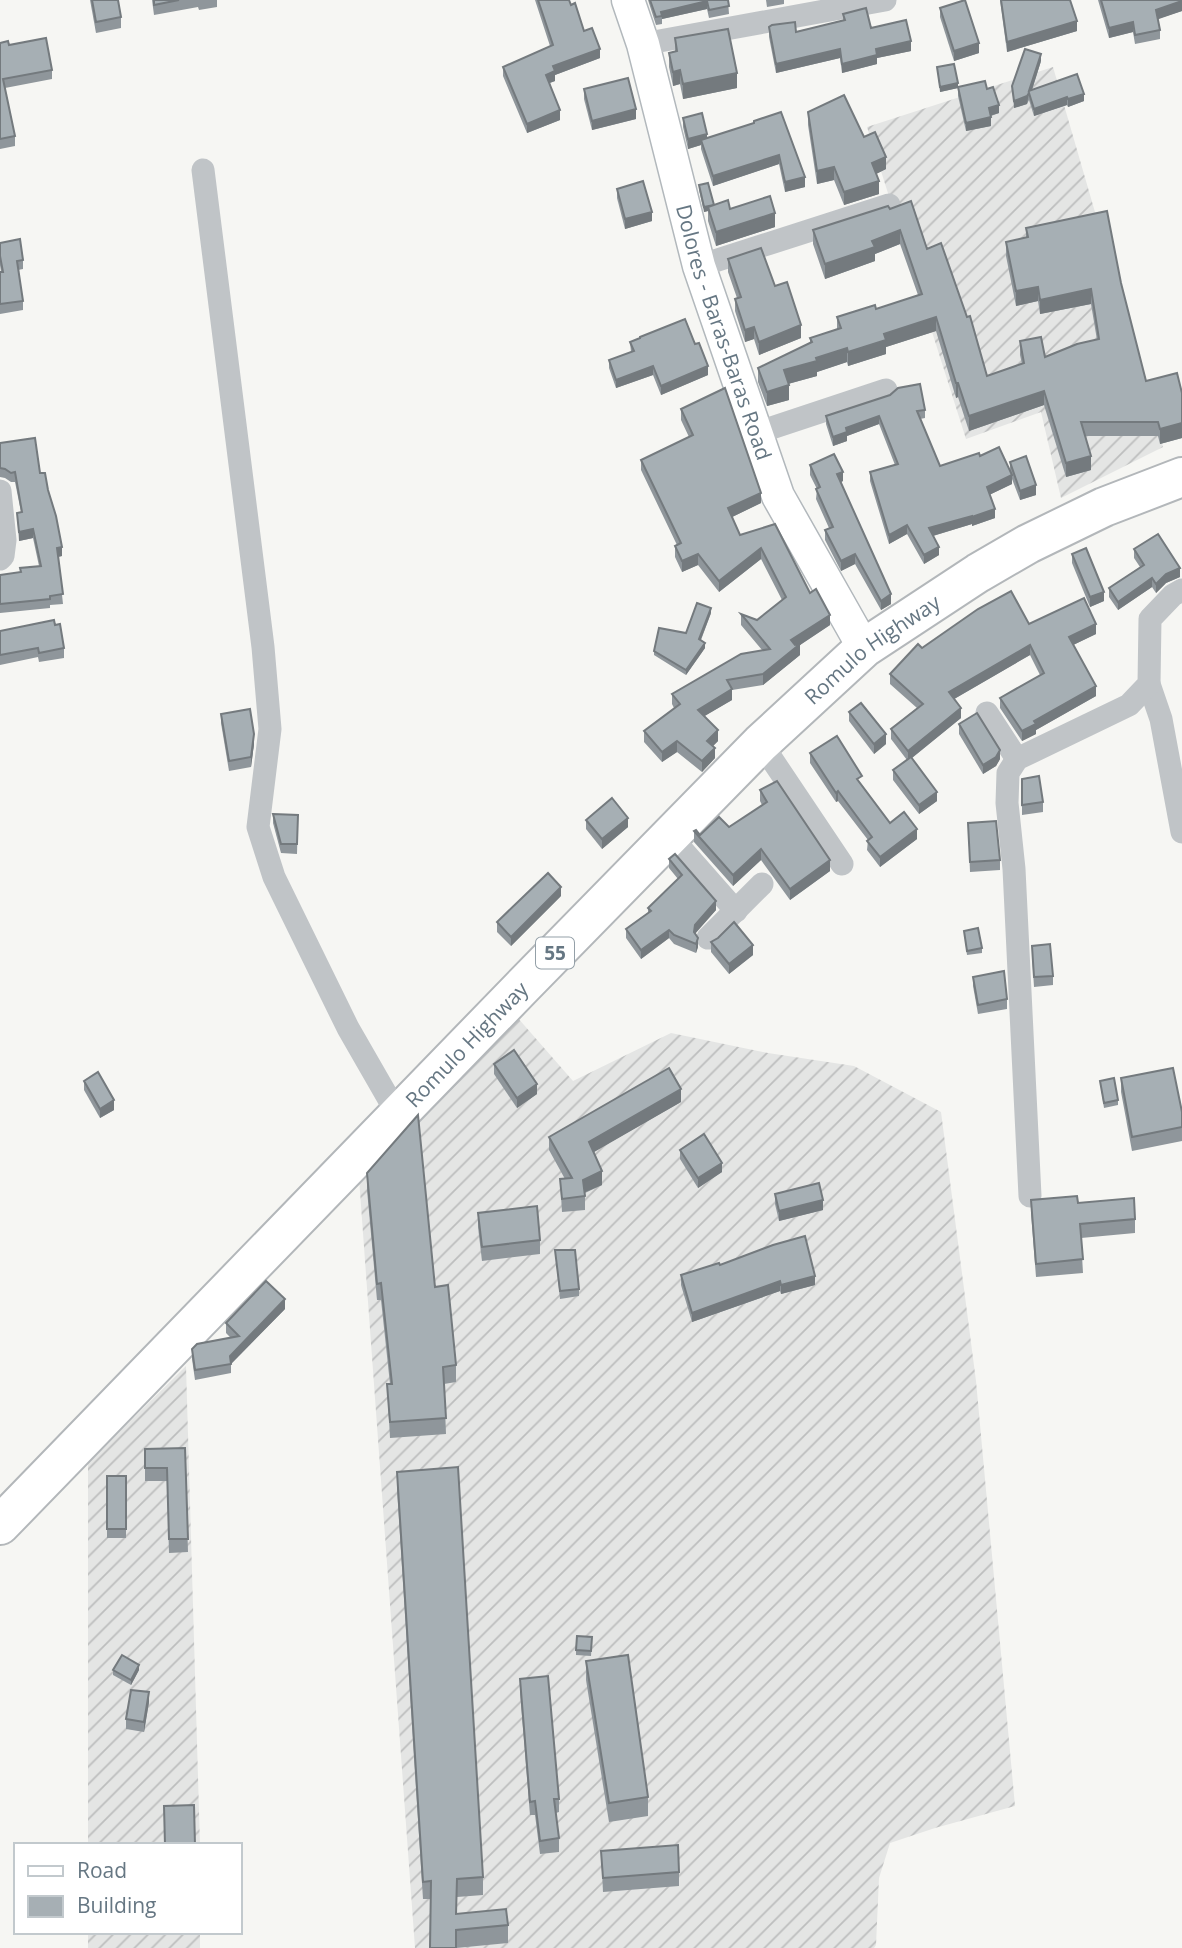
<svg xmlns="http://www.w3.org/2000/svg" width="1182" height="1948" font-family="'Open Sans',sans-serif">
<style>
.industrial{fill:url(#industrial-furrows)}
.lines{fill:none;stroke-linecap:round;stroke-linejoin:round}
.secondary-casing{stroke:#b2b8bc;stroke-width:35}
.highway-casing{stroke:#b3b7ba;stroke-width:42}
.street{stroke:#c0c4c7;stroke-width:23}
.secondary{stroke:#fff;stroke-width:32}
.highway{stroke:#fff;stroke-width:38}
.wall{fill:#8f969b}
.shaded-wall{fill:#747a7e}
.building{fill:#a6afb4;stroke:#747a7e;stroke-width:2}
.labels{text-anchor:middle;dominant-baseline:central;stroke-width:7;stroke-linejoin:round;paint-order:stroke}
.shield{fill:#fff;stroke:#94a0a8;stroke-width:2}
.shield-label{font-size:19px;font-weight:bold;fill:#667783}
.street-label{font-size:21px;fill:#667783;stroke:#fff}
</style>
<defs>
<pattern id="industrial-furrows" width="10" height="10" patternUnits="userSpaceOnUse" patternTransform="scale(1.75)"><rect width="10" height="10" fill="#e4e5e4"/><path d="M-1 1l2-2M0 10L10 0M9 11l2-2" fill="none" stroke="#bdbebe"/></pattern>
</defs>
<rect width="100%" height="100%" fill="#f6f6f3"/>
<g class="industrial">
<path d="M1053,67L1163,447L1061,498L1041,412L966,439L867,127Z"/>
<path d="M517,1017L573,1081L671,1033L768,1053L854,1066L941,1112L976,1381L1015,1806L935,1828L890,1843L879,1878L876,1945L874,1948H415L359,1178Z"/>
<path d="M186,1366L200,1845H88V1463Z"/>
<rect x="88" y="1932" width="112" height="16"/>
</g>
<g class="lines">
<g class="secondary-casing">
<g id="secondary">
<path id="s1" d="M628,0L643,44L699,266L778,496L864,648"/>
</g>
</g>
<g class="highway-casing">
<g id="highway">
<path id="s2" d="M0,1525L521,988L761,743L864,648L978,573L1028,544L1104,507L1182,477"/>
</g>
</g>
<g class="street">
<path d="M643,44L885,0"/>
<path d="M203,170L263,647L270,729L258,827L274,877L348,1028L398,1115"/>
<path d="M699,266L889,205"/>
<path d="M756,433L886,390"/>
<path d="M0,491L5,540L3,556L0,559"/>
<path d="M1149,684L1161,719L1182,832"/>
<path d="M987,713L1017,759"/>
<path d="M761,743L842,864"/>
<path d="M670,836L736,911"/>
<path d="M708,938L762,884"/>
<path d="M1030,1196L1014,869L1007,803L1008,773L1017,759L1129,705L1149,684L1150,619L1173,595L1182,590"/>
</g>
<use href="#secondary" class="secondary"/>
<use href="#highway" class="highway"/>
</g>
<g class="wall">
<path d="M90,0H118L121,17V28L96,33Z"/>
<path d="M152,0H217V7L199,10L198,7L154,15Z"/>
<path d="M535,0H569L584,31L600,58L555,75V81L550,83L560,120L527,133L503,76V67L550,46Z"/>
<path d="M648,0H728L729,14L709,18L707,9L662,19V24L656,25Z"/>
<path d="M766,0H784V4L767,7Z"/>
<path d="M1000,0H1070L1077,31L1007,52Z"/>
<path d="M1098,0H1182V11L1157,19L1160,30V39L1135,44L1133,32L1109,38Z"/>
<path d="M940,8L979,53L954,61L940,17Z"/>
<path d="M843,14L871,28L911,51L877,58V64L842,73L840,58L776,73L769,37V27L796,32L843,20Z"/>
<path d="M675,38L737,88L683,99L680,84L673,86L669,67V53L675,51Z"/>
<path d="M0,43L9,45L52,70V79L5,88L15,136V146L0,149Z"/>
<path d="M1041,61L1032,90L1084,101L1068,107L1067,105L1034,116L1029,100L1027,104L1014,108L1012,86Z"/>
<path d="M937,67L958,87L987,89L999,113L991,116V126L966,131L958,96V88L940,92Z"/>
<path d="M584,89L636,119L592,130L584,99Z"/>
<path d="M808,112L864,137L886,169L876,174L879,194L844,205L834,180L817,184L808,125Z"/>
<path d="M683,118L707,138L754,123L805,187L785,192L779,164L713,186L701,149V145L688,149L683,127Z"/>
<path d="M699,185L714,205L730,209L775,227L716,246L708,221V211L704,212L699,190Z"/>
<path d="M617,189L652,221L625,229L617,198Z"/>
<path d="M890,209L927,249L987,376L1022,364L1020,355V341L1045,357L1097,340L1091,304L1040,314L1038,301L1016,306L1006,256V242L1026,237V228L1121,283L1146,381L1182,393V438L1160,444L1158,436H1085L1091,470L1066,477L1044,405L969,431L958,397L956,398L936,331L886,347V354L848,366L847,362L817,372V376L788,384L789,400L767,406L758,382V368L810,343V338L837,329V317L876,309L918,295L900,244L875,254V261L825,279L813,244V230Z"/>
<path d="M0,243L23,260V269L18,270L23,301V310L0,314V272H1L0,265Z"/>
<path d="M728,259L775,286L801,338L759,355L754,339L745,342L735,311V299L737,298L728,272Z"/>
<path d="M630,342L708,375L661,395L653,375L616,388L609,368V360L631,352Z"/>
<path d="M681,409L761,503L732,517L740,535L775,524L810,593L830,625L800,645V655L763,685L732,690V700L704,716L718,741L713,746L715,758L702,772L677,752L662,762L644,742V731L674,708L672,704V694L762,650L741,625V614L757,620L782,600L761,559L719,592L698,565L682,572L675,557V546L677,545L641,470V460L689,437L681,420Z"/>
<path d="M925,410V418L920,419L940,466L980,456L1010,469V462L1036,495L1020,500L1012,479V484L989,495L995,518L972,526V524L933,536L939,555L924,564L907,534L889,544L870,481V472L895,465L879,424L847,436V441L833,446L826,424V416Z"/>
<path d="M0,443L40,473L62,556L58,557L63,604L50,605V608L0,613V575L20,572L39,566L33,538L19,541L17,513L21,512L15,482H11L5,478L0,477Z"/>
<path d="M810,465L843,481L841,482L891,604L881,610L855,564L841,571L825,540V530L829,528L816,499L817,489L810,475Z"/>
<path d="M1134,549L1180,577L1166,583L1156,593L1152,587L1118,610L1109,597V588L1140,567L1134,558Z"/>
<path d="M1072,554L1104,601L1090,607L1072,563Z"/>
<path d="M711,613L701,640L705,648L686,675L654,655V651L686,633Z"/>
<path d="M1029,624L1096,634L1073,645L1096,696L1036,730V734L1022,741L1000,708V698L1040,675L1030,655L954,699L961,718L912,758L937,801L919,814L893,780V770L907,760L891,739V729L917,708L890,684V674L922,648Z"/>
<path d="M55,625L64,648V658L39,662L38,657L0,665V631Z"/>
<path d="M849,712L886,744L874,754L849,721Z"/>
<path d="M221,714L254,744L251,767L229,771L221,723Z"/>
<path d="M959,724L1000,759L996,766L983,774L959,734Z"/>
<path d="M810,753L862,785L890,823L917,839L880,867L867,850L868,840L838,801L836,802L810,763Z"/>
<path d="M1022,779L1043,802V812L1022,815Z"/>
<path d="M760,790L830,871L790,900L761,860L733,886L694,842V831L700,835L729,827L762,805L760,801Z"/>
<path d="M273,814L298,815L297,854L281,853L273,823Z"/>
<path d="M586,820L628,827L602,849L586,829Z"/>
<path d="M968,823L1000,860V870L970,872Z"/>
<path d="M669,859L716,910L695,933L698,947L696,953L674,944L669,938L641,959L626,938V929L648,913V908L678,879L669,868Z"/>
<path d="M561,896L511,946L497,932V922Z"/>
<path d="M964,931L982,948V953L967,955Z"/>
<path d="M711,942L753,955L729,974L711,952Z"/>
<path d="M1032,955L1053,976V985L1034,987Z"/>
<path d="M973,977L1007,999V1009L978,1014L973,986Z"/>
<path d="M494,1064L537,1094L517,1108L494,1074Z"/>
<path d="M1121,1078L1182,1112V1141L1132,1151L1121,1092Z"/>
<path d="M84,1081L114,1110L100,1118L84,1090Z"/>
<path d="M1100,1081L1118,1100V1105L1104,1108Z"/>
<path d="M681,1102L593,1152L602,1185L585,1193V1210L562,1212L560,1179H565L549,1150V1137Z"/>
<path d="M680,1150L722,1172L698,1188L680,1159Z"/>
<path d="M367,1173L435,1287L456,1365V1382L444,1384L446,1434L390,1438L387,1384H390L381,1300H377L367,1190Z"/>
<path d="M775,1194L823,1210L779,1221L775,1204Z"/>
<path d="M1031,1200L1078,1203L1135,1219V1233L1081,1238L1083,1273L1036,1277L1031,1213Z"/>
<path d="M478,1213L540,1240V1254L482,1261L478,1227Z"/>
<path d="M555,1250L579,1289V1296L560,1299Z"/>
<path d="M720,1265L815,1285L781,1294L780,1291L692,1322L681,1285V1275Z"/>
<path d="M285,1309L231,1364V1373L195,1380L192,1359V1349L231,1338L226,1333V1323Z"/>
<path d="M185,1448L188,1552L169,1553L167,1481H145V1449Z"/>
<path d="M397,1472L483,1877V1895L457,1897V1914L508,1925V1943L456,1948L431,1899H423L397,1489Z"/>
<rect x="107" y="1476" width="19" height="62"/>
<path d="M592,1637L591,1656L576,1655V1650Z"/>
<path d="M586,1661L648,1797V1816L609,1822L586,1680Z"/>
<path d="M113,1670H139L131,1685L113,1675Z"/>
<path d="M520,1679L559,1799V1812L556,1813L559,1838V1852L540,1854L535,1815H530L520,1692Z"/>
<path d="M149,1702L144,1732L126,1729V1719Z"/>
<path d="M601,1851L679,1872V1886L603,1892Z"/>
</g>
<g class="shaded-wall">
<path d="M707,1V9L662,19L661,12Z"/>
<path d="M1182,1V11L1156,20V10Z"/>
<path d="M1077,21V31L1007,52V42Z"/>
<path d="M1133,22V32L1109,38V28Z"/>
<path d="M911,41V51L877,58V64L842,73V64L876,49Z"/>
<path d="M979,43V53L954,61V51Z"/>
<path d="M600,49V58L555,75V81L546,84V75L553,66Z"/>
<path d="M840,49V58L776,73V64Z"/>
<path d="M1041,54V61L1030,96L1029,91Z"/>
<path d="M680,70V84L673,86V72Z"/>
<path d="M737,73V88L683,99V84Z"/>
<path d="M958,83V88L940,92V87Z"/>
<path d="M1029,93L1027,104L1014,108V101Z"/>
<path d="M1084,94V101L1068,107V99Z"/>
<path d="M1067,97V105L1034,116V109Z"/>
<path d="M999,105V113L989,116V108Z"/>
<path d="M636,109V119L592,130V121Z"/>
<path d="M560,110V120L527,133V124Z"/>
<path d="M991,117V126L966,131V123Z"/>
<path d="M707,134V144L701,140V145L688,149V139Z"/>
<path d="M779,155V164L713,186V176Z"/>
<path d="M886,157V169L872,176V163Z"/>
<path d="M834,167V180L817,184V171Z"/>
<path d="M805,177V187L785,192V182Z"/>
<path d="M879,181V194L844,205V192Z"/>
<path d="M714,205L708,207V211L704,212V207Z"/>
<path d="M652,212V221L625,229V219Z"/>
<path d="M775,213V227L716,246V232Z"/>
<path d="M900,230V244L875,254V261L825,279V264L872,241Z"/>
<path d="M1038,287V301L1016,306V291Z"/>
<path d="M1091,289V304L1040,314V300Z"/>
<path d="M936,317V331L886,347V354L848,366V352L884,334Z"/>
<path d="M801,325V338L759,355V342Z"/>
<path d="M754,327V339L745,342V330Z"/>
<path d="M847,348V362L817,372V376L784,385V370L816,358Z"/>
<path d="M653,366V375L616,388V380Z"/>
<path d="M708,366V375L661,395V386Z"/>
<path d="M956,383H958V397L956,398Z"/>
<path d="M789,385V400L767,406V392Z"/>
<path d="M1044,391V405L969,431V416Z"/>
<path d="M879,416V424L847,436V441L833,446V437L846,428Z"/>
<path d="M1182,423V438L1160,444V429Z"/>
<path d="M1091,456V470L1066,477V463Z"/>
<path d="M843,472V481L837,484V474Z"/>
<path d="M1012,475V484L987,496V487Z"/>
<path d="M1036,485V495L1020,500V491Z"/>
<path d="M761,493V503L728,519V508Z"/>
<path d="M995,509V518L972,526V517Z"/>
<path d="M972,516V524L929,537V528Z"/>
<path d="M907,525V534L889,544V535Z"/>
<path d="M33,529V538L19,541V532Z"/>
<path d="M62,547V556L57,557V548Z"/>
<path d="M939,547V555L924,564V555Z"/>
<path d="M761,548V559L719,592V581Z"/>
<path d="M698,554V565L682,572V561Z"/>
<path d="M855,554V564L841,571V561Z"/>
<path d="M1180,568V577L1166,583L1156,593V584L1166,574Z"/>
<path d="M1152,578V587L1118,610V602Z"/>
<path d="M1104,592V601L1090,607V597Z"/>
<path d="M891,594V604L881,610V601Z"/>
<path d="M711,608V613L699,644V639Z"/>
<path d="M830,615V625L800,645V655L763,685V674L791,640Z"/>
<path d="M1096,624V634L1069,647V637Z"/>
<path d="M705,643V648L686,675V670Z"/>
<path d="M1030,645V655L949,702V692Z"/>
<path d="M1096,686V696L1036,730V734L1022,741V731L1034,721Z"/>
<path d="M732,689V700L698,720V710Z"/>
<path d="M961,708V718L908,761V751Z"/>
<path d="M718,730V741L707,752V741Z"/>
<path d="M254,734V744L251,767V757Z"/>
<path d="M886,734V744L874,754V744Z"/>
<path d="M677,741V752L662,762V752Z"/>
<path d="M715,748V758L702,772V761Z"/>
<path d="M1000,750V759L996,766L983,774V765Z"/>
<path d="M838,791V801L836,802V793Z"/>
<path d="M937,792V801L919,814V805Z"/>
<path d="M628,818V827L602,849V839Z"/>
<path d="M917,829V839L880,867V857Z"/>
<path d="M761,849V860L733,886V875Z"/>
<path d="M830,860V871L790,900V889Z"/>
<path d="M561,887V896L511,946V937Z"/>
<path d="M716,901V910L695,934V925Z"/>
<path d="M669,930V938L641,959V950Z"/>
<path d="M698,938V947L696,953V944Z"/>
<path d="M753,945V955L729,974V964Z"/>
<path d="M537,1084V1094L517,1108V1098Z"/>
<path d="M681,1089V1102L589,1155V1142Z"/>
<path d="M114,1100V1110L100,1118V1109Z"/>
<path d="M722,1163V1172L698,1188V1178Z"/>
<path d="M602,1171V1185L583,1193V1180Z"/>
<path d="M823,1200V1210L779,1221V1211Z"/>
<path d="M815,1276V1285L781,1294V1285Z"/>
<path d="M780,1281V1291L692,1322V1313Z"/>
<path d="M285,1299V1309L231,1364L230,1356Z"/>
<path d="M139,1665V1670L131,1685V1680Z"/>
<path d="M149,1692V1702L144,1732V1722Z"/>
</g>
<g class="building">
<path d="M92,0H118L121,17L96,22Z"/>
<path d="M154,0H179L154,5Z"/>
<path d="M538,0H569L571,5L575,3L584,31L592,28L600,49L553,66L555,71L546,75L560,110L527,124L503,67L553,45Z"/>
<path d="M650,0H728L729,6L709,10L707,1L661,12L662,16L656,17Z"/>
<path d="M965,0L979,43L954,51L940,8Z"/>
<path d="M1001,0H1070L1077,21L1007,42Z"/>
<path d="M1101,0H1182V1L1156,10L1160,30L1135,35L1133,22L1109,28Z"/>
<path d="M866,8L871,28L906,20L911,41L876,49L877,55L842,64L840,49L776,64L769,27L772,25L795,22L796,32L845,20L843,14Z"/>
<path d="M728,29L737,73L683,84L680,70L673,72L669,53L677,51L675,38Z"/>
<path d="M46,38L52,70L3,79L15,136L0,139V43L8,41L9,45Z"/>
<path d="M1025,49L1041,54L1029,91L1077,74L1084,94L1068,99L1067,97L1034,109L1029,93L1027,96L1014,101L1012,86Z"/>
<path d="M954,64L958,83L940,87L937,67Z"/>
<path d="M628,78L636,109L592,121L584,89Z"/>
<path d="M985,81L987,89L993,87L999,105L989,108L991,117L966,123L958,87Z"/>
<path d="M844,95L864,137L875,132L886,157L872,163L879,181L844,192L834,167L817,171L808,112Z"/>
<path d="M781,112L805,177L785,182L779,155L713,176L701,140L754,123V121Z"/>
<path d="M702,113L707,134L688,139L683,118Z"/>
<path d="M643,181L652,212L625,219L617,189Z"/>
<path d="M708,183L714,205L704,207L699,185Z"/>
<path d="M770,196L775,213L716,232L708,207L728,200L730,209Z"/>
<path d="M911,201L927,249L941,243L967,317L970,316L987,376L1024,363L1020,341L1041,337L1045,357L1077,344L1099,339L1091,289L1040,300L1038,287L1016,291L1006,242L1028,237L1026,228L1107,211L1121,283L1146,381L1177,373L1182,393V423L1160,429L1158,422H1081L1091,456L1066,463L1044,391L969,416L958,383H956L936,317L884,334L886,340L848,352L847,348L816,358L817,361L784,370L789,385L767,392L758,368L812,342L810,338L841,328L837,317L875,305L876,309L922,294L900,230L872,241L875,247L825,264L813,230L888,206L890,209Z"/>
<path d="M20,239L23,260L17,261L23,301L0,304V272H3L0,256V243Z"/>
<path d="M761,248L775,286L787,282L801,325L759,342L754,327L745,330L735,299L741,297L728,259Z"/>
<path d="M685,319L695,344L699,343L708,366L661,386L653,366L616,380L609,360L634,351L630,342L640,338V337Z"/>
<path d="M920,384L925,410L917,411L940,466L979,453L980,456L999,447L1012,475L987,487L995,509L972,517V516L929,528L939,547L924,555L907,525L889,535L870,472L898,464L879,416L846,428L847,432L833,437L826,416L890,395L898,388Z"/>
<path d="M725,388L761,493L728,508L740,535L775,524L810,593L816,589L830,615L791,640L795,645L800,644L763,674L727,680L732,689L698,710L718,730L707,741L715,748L702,761L677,741L662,752L644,731L680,704L672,694L741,654L770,649L741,614L757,620L786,597L761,548L719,581L698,554L682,561L675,546L681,543L641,460L693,435L681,409Z"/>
<path d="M35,438L40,473H45L48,490L56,516L62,547L57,548L63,594L50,596V599L0,604V575L21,572L20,568L41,566L33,529L19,532L17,513L22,512L15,472L11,473L5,469L0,468V443Z"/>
<path d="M834,454L843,472L837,474L891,594L881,601L855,554L841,561L825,530L833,527L816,489L820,487L810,465Z"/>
<path d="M1026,456L1036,485L1020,491L1010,462Z"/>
<path d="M1158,534L1180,568L1166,574L1156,584L1152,578L1118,602L1109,588L1144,565L1134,549Z"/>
<path d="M1086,548L1104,592L1090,597L1072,554Z"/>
<path d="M1011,591L1029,624L1084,598L1096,624L1069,637L1096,686L1034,721L1036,724L1022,731L1000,698L1044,673L1030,645L949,692L961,708L908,751L891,729L923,704L890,674L918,644L922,648L978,609Z"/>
<path d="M697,603L711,608L699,639L705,643L686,670L654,651L659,628L686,633Z"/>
<path d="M54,620L55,625L60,624L64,648L39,653L38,648L0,655V631Z"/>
<path d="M861,703L886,734L874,744L849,712Z"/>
<path d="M250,709L254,734L251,757L229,761L221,714Z"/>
<path d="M977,713L1000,750L996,757L983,765L959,724Z"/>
<path d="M837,736L862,776L857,779L890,823L904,812L917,829L880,857L867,841L872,837L838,791L836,793L810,753Z"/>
<path d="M911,757L937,792L919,805L893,770Z"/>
<path d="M1039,776L1043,802L1022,805V779Z"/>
<path d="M777,781L830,860L790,889L761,849L733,875L694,831L696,830L700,835L719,817L729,827L767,802L760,790Z"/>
<path d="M612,798L628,818L602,839L586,820Z"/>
<path d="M273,814L298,815L297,844H281Z"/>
<path d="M996,821L1000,860L970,862L968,823Z"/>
<path d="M675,854L716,901L695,925L694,932L698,938L696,944L674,935L669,930L641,950L626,929L651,911L648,908L682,875L669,859Z"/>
<path d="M548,873L561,887L511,937L497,922Z"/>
<path d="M734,922L753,945L729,964L711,942L718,938Z"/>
<path d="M978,928L982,948L967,951L964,931Z"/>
<path d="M1050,944L1053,976L1034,977L1032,946Z"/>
<path d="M1004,971L1007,999L978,1005L973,977Z"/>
<path d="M514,1050L537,1084L517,1098L494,1064Z"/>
<path d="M669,1068L681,1089L589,1142L602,1171L583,1180L585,1196L562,1199L560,1179L572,1178L549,1137Z"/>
<path d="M1173,1068L1182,1112V1127L1132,1137L1121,1078Z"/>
<path d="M98,1072L114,1100L100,1109L84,1081Z"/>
<path d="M1114,1078L1118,1100L1104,1103L1100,1081Z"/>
<path d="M418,1115L435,1287L448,1285L456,1365L443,1367L446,1418L390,1422L387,1384H392L381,1283L377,1284L367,1173Z"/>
<path d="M704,1134L722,1163L698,1178L680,1150Z"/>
<path d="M819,1183L823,1200L779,1211L775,1194Z"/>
<path d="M1077,1196L1078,1203L1134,1198L1135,1219L1080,1224L1083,1259L1036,1264L1031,1200Z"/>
<path d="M537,1206L540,1240L482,1247L478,1213Z"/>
<path d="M805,1236L815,1276L781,1285L780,1281L692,1313L681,1275L719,1263L720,1265L773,1245Z"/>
<path d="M555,1250H575L579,1289L560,1291Z"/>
<path d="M266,1281L285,1299L230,1356L231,1364L195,1370L192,1349L197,1344L239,1336L226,1323Z"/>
<path d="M185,1448L188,1539H169L167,1468H145V1449Z"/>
<path d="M458,1467L483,1877L457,1879L456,1914L506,1909L508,1925L456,1930V1948H430L431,1881L423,1882L397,1472Z"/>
<rect x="107" y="1476" width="19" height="53"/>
<path d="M577,1636L592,1637L591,1651L576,1650Z"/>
<path d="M122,1655L139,1665L131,1680L113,1670Z"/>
<path d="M628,1655L648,1797L609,1803L586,1661Z"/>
<path d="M548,1676L559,1799H554L559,1838L540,1841L535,1801L530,1802L520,1679Z"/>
<path d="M131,1690L149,1692L144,1722L126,1719Z"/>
<path d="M194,1805L195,1845H165L164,1806Z"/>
<path d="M678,1845L679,1872L603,1878L601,1851Z"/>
</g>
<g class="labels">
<rect class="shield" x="536" y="937.5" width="38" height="31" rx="5"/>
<g class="shield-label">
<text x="555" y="953">55</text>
</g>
<g class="street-label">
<text stroke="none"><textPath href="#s1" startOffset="346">Dolores - Baras-Baras Road</textPath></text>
<text stroke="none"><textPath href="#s2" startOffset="1237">Romulo Highway</textPath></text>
<text stroke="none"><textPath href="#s2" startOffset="670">Romulo Highway</textPath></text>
</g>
</g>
<rect x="14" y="1843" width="228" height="91" fill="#ffffff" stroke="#c2c9cd" stroke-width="2"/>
<rect x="28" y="1866" width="35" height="10" fill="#ffffff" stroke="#c2c9cd" stroke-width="2"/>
<text x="77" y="1878" font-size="21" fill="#667783">Road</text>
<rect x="28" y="1896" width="35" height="21" fill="#a6afb4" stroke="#c2c9cd" stroke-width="2"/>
<text x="77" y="1913" font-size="21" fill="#667783">Building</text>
</svg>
